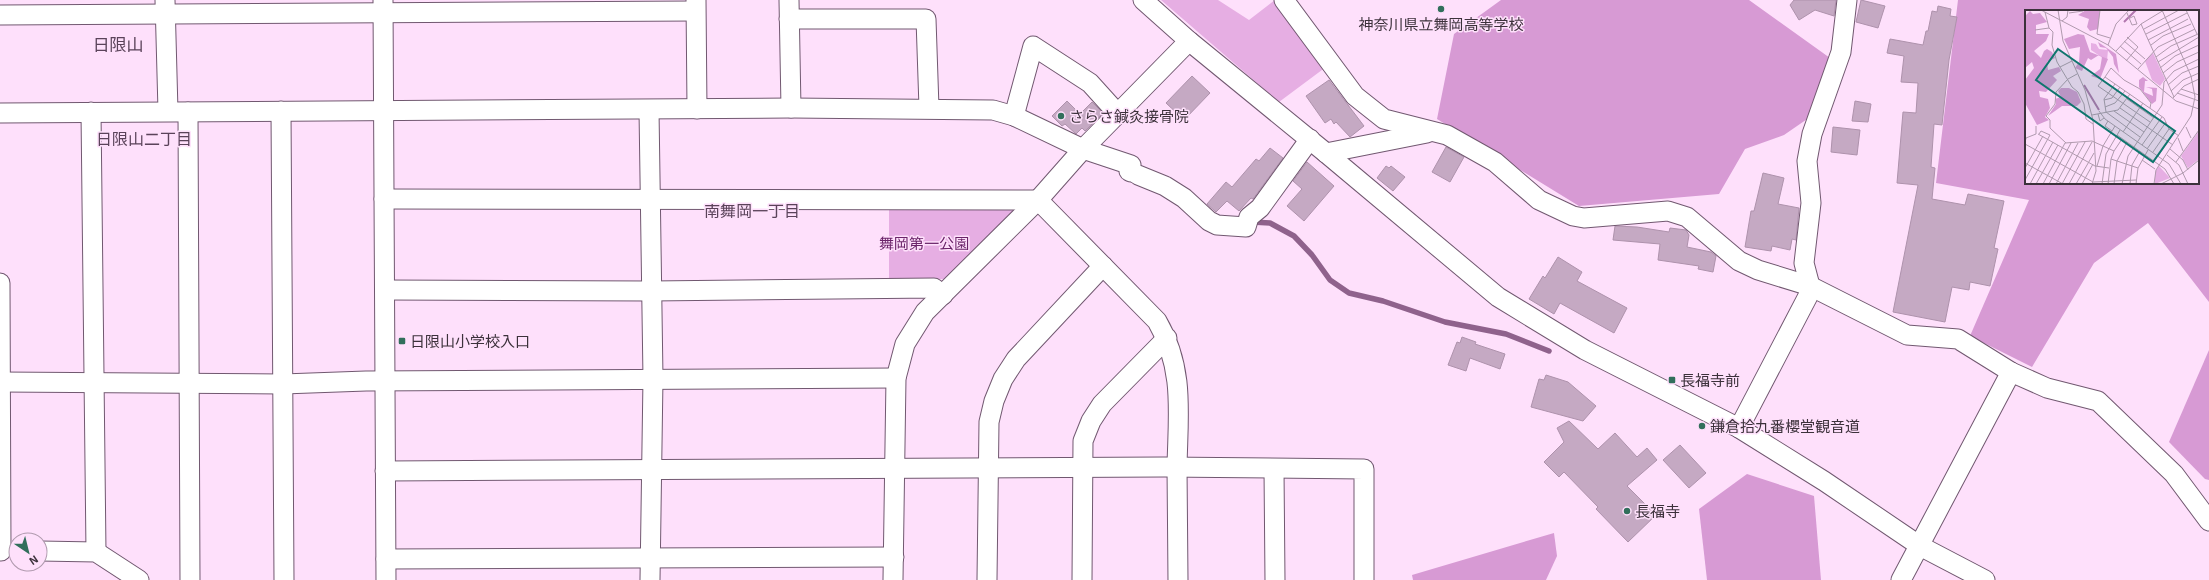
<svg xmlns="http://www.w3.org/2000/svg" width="2209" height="580" font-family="'Exo 2','Noto Sans JP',sans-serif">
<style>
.green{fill:#e6aee3}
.forest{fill:#d79ad4;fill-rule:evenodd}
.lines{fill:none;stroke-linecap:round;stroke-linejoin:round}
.stream{stroke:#8f628c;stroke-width:5.5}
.building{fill:#c5a9c3;stroke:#ae92ac}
.minor-casing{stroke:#715870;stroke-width:21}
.minor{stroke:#fff;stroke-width:19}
.poi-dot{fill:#316f5b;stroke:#fee0fb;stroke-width:1.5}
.labels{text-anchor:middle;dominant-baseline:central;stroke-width:3;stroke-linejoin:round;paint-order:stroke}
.poi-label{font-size:15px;fill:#3c313b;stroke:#fee0fb;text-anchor:start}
.park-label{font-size:15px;fill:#6b246a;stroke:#fee0fb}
.neighbourhood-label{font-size:16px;fill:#5b435a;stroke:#fee0fb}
.quarter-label{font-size:17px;fill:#5b435a;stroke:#fee0fb}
.inset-river{fill:none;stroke:#b277af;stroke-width:2}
.inset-road{fill:none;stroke:#b09aae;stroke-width:1}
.view{fill:#0f766e;fill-opacity:0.15;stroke:#0f766e;stroke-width:2}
.inset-edge{fill:none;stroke:#3c313b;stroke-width:2}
</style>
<rect width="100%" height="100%" fill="#fee0fb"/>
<g class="green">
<path d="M1161,0H1218L1249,20L1275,0L1326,67L1279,102Z"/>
<path d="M889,208L1016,209L944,279H889Z"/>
</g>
<g class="forest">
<path d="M1501,0H1749L1830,58L1813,115L1784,135L1745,149L1719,194L1579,206L1437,119L1454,34Z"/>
<path d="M1958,0H2209V302L2148,223L2094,263L2032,367L1970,336L2029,200L1936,183ZM2026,11H2198V183H2026Z"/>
<path d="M2209,350V480L2205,479L2169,442Z"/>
<path d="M1747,474L1814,496L1821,580H1707L1699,509Z"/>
<path d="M1554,533L1557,556L1546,580H1413L1412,575Z"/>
</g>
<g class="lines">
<path class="stream" d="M1252,222L1270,223L1294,236L1312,255L1330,280L1349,293L1383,301L1445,322L1506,334L1549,351"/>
</g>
<g class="building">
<path d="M1794,0H1836L1834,16L1815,10L1799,20L1790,5Z"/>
<path d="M1861,0L1885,6L1878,28L1856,22Z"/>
<path d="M1938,6L1951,9L1950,16L1957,17L1949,60L1942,125L1934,124L1931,167L1935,168L1932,199L1965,205L1968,194L2004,201L1994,248L1998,249L1990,286L1970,282L1969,290L1952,287L1945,322L1893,312L1918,185L1897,183L1903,112L1916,113L1918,83L1901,82L1904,56L1887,53L1890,39L1923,45L1926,31H1928L1932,11L1937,12Z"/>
<path d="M1192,76L1210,93L1184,120L1166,103Z"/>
<path d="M1329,80L1364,126L1350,137L1336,122L1334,124L1331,119L1325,123L1306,96Z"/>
<path d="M1067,101L1080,114L1092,102L1103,113L1085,131L1082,128L1076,134L1065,124L1062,126L1052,116Z"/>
<path d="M1855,101L1871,104L1868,122L1852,121Z"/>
<path d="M1833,127L1860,130L1857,155L1831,152Z"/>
<path d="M1446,147L1464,157L1450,182L1432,172Z"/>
<path d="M1270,148L1283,158L1253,199L1251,198L1239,211L1227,201L1216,212L1207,204L1226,182L1232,187L1256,159L1259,161Z"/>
<path d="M1307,162L1334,186L1304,221L1287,206L1302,189L1293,181Z"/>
<path d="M1386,166L1389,168L1391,166L1405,177L1393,191L1377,178Z"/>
<path d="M1763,173L1784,178L1778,204L1799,208L1796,240L1792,239L1790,250L1772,246L1771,251L1745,247L1751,211H1754Z"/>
<path d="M1615,226L1637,227L1669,232L1670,228L1686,230L1689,235L1687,247L1711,252L1716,256L1713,272L1698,269L1699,266L1658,260L1660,244L1613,240Z"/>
<path d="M1558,257L1582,272L1577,281L1627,308L1614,333L1560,303L1554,314L1529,299L1543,276L1545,278Z"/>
<path d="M1462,337L1476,342L1475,344L1505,354L1500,369L1470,358L1466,371L1448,365L1457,342L1460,343Z"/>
<path d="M1546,375L1568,382L1596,406L1583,421L1531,407L1539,379L1544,380Z"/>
<path d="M1569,421L1598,449L1615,433L1637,457L1647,448L1657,460L1627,486L1656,515L1628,542L1596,509L1598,507L1564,472L1559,477L1544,462L1564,442L1557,428Z"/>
<path d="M1680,445L1706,473L1689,488L1663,460Z"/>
</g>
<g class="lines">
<g class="minor-casing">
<g id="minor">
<path d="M165,0L168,111"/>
<path d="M383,0L386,580"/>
<path d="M696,0L697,109"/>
<path d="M789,0L791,108"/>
<path d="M1143,0L1189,41L1326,153L1498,297L1585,350L1739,428L1824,481L1920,546L1985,580"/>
<path d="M1284,0L1355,96L1384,119L1447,135L1495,162L1539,200L1573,216L1584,218L1668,211L1687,217L1739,261L1758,270L1810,286L1907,335L1958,339L2011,372L2047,388L2098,401L2174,474L2209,521"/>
<path d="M0,15L695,11"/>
<path d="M789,19H926L929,108"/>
<path d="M649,110L653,378L650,580"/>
<path d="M281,111L284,580"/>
<path d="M91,112L96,552"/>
<path d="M188,112L190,580"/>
<path d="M0,113L791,108L993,110L1014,116L1083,149L1131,165L1129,171L1131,172"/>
<path d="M1014,116L1033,46L1090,83L1118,114"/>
<path d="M1326,153L1427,133"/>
<path d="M1138,175L1165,186L1184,198L1209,221L1217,225L1246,227L1249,217L1260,208L1310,139"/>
<path d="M384,199L1038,200L1157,321C1185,369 1178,414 1177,467C1177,505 1178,542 1178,580"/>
<path d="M0,283L1,551"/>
<path d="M385,290L651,291L934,288L943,295"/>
<path d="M0,382L283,384L366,381L896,378"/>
<path d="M1739,428L1808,296L1810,286L1804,263L1811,203L1807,161L1812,134L1841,52L1847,0"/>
<path d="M1274,469L1275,580"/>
<path d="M385,471L1164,467L1364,469V580"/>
<path d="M40,551L96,552L139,580"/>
<path d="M386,559L894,557"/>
<path d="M893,580L896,378L905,344L925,312L1038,200L1083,149L1189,41"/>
<path d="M987,580L989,422L994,401L1003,379L1016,359L1103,266"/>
<path d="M1082,580L1083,441L1091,421L1102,404L1167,338"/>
<path d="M1901,580L2011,372"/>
</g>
</g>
<use href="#minor" class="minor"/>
</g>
<g class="poi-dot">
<circle cx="1441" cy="9" r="4"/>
<circle cx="1061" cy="116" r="4"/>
<rect x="398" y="337" width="8" height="8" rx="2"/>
<rect x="1668" y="376" width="8" height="8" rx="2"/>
<circle cx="1702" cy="426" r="4"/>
<circle cx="1627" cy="511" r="4"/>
</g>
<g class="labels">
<g class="poi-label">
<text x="1441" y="24" text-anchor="middle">神奈川県立舞岡高等学校</text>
<text x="1069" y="116">さらさ鍼灸接骨院</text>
<text x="410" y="341">日限山小学校入口</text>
<text x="1680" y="380">長福寺前</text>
<text x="1710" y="426">鎌倉拾九番櫻堂観音道</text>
<text x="1635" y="511">長福寺</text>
</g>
<g class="park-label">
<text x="924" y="243">舞岡第一公園</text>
</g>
<g class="neighbourhood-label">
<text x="144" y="138">日限山二丁目</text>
<text x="752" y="210">南舞岡一丁目</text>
</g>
<g class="quarter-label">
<text x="118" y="44">日限山</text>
</g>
</g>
<g transform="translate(2025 10)">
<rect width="174" height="174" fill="#fee0fb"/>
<path d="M66,33L71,34L74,39L83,40L82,51L66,40ZM128,43L140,69L135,76L127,70L120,51ZM174,121V149L163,158L156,146ZM134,156L145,168L130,174V162Z" fill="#e6aee3"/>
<path d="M61,0H75L73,19L65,21L62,17L64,9L53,5ZM5,1L8,4L15,3L22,12L11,15V24H24L21,31L9,41L16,48L19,41L22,39L27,42L30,48L22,52L23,60L34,57L36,61L28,66L32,70L21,82L14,81L15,87L23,89L25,98L20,107L24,110L12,115L0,93V70L9,58L7,52L0,58V6ZM53,24L59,25L65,42L83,49L75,69L66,66L75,59L77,47L74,45L66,50L63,48L57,61L50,58L54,52L55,37L44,39L39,29ZM73,32L91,44L94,63L89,54L88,47L81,38L75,37ZM118,67L123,71H120L119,82L128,86L127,79L121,77L132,78L131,91L127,94L114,77V70ZM36,78H44L52,82L56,92L52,96H37L23,106L31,94L30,89L36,87L33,81Z" fill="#d79ad4"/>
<path class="inset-river" d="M99,12L111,0M59,75L74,100"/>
<path class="inset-road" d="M16,0L83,35L151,91L174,99M33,0L38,31L60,80L68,110L71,161L67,174M75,0L72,24L85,28M161,0L172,24M20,2L24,18L28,22L27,35L32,52L47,77L53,82L59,94L61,109L68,114M44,3L58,1M102,3L107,15L112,14L109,6L105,8M37,11L42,7L43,0M116,14L149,87M119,19L154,0M10,20L24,18M121,24L162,3M123,30L163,9M99,31L120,49M83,35L91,14L104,0M126,35L138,26L166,14M95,36L116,54M91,41L116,14L139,0M131,47L146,36L173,24M101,51L113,37L102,27M133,52L174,27M35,57L47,51M135,58L150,46L174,35M113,59L133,37L170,19M138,63L152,52L174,42M80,67L86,58L99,70L115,79L126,93L125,98M90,74L79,89L81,102L115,127M143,75L157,63L174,56M156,79L174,85M146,81L158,70L174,63M152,83L174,91M148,88L159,76L174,69M102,89L129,108M79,90L87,88L95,77M80,97L90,93L100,81M95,98L148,135M74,101L80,109L144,154L156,174M89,101L119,122M73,104L75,111L79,108M67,105L93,100L105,84M83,111L80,116L87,121M125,112L73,76L80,67L139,108L144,119L154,126M161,117L166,128M98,122L118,93M13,124L70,156L84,158M92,125L140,159L149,174M153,128L158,141M0,133L1,128L11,124V116M41,133L25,118V110L21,106L30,94L31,82L43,69L52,64M0,134L68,172L111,170M117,135L137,107M122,139L141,112M145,139L158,150L163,160M89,141L97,129M128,142L144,119M142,145L154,155L163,174M133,146L149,122M117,150L130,159M151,152L174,120M0,153L38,174M72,156L78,136L90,116M0,158L18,126M0,170L25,125L16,121L14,124M5,174L28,132M11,174L33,135M18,174L40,133L67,131L89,141L86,149L113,158M24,174L46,133M31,174L53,133M37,174L60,132M44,174L67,132M51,174L69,143M57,174L68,154M77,174L81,144L95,120M83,174L86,149M89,174L92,151L102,132M97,174L103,146L137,95L139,72L149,61L174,49M105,174L107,155L115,141M111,174L113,158L123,140M129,174L131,160L166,106L170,87L166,66L137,0M136,174L158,163L174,150"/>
<path class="view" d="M33,39L150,121L128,152L11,70Z"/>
<rect width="174" height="174" class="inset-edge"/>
</g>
<g transform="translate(28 552) rotate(145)"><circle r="19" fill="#fee0fb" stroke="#b09aae"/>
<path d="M0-3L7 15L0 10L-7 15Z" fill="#316f5b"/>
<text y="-6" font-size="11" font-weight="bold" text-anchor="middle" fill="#3c313b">N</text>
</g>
</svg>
